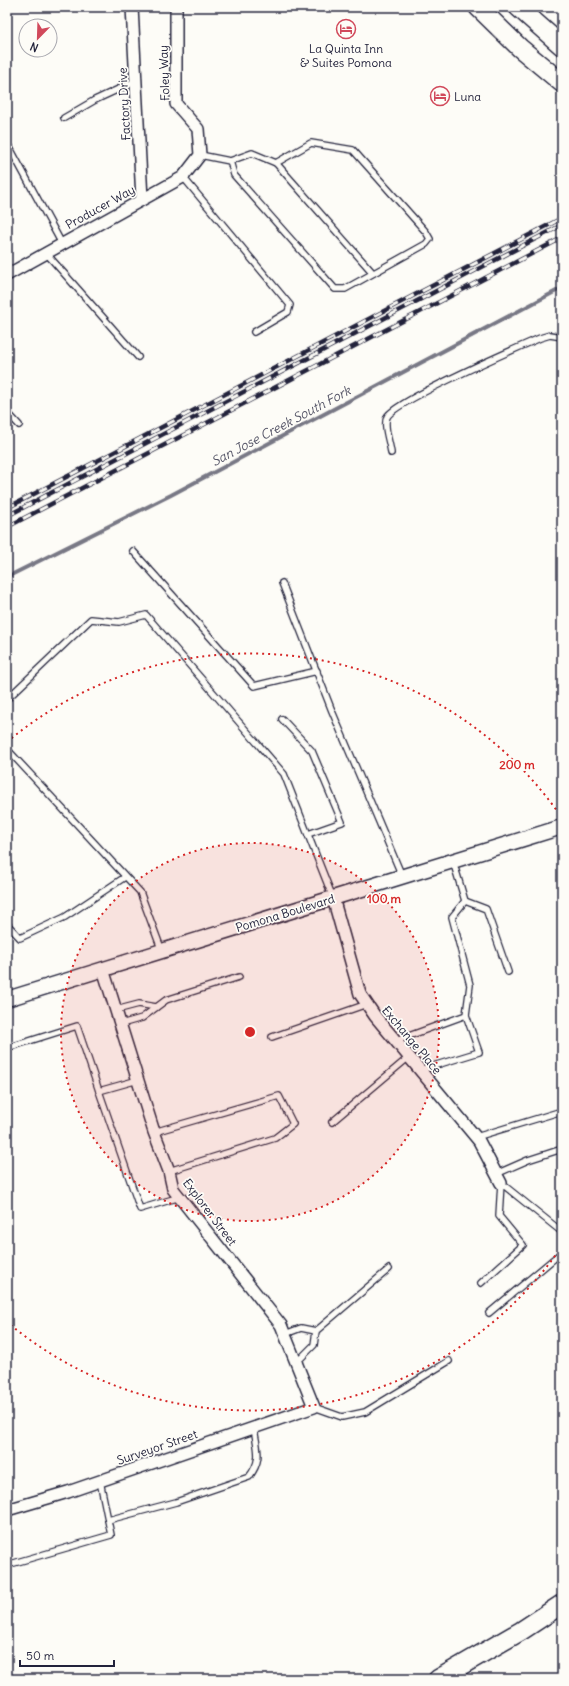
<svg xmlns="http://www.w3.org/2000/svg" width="569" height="1686" font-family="Delius,sans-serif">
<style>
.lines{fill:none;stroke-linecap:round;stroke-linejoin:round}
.stream{stroke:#787885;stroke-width:4}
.service-casing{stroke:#22223b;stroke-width:8}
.minor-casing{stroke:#22223b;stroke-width:14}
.tertiary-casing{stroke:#22223b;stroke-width:17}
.primary-casing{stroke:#22223b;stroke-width:21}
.service{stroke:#fdfcf7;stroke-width:5.5}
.minor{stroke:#fdfcf7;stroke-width:11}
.tertiary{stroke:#fdfcf7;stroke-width:14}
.primary{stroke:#fdfcf7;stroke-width:18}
.rail-casing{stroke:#22223b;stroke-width:4.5}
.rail{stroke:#fdfcf7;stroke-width:3;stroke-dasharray:9;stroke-linecap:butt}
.ring{fill:none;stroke:#d62828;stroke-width:2;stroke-dasharray:2 4}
.labels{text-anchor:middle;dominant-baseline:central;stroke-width:3.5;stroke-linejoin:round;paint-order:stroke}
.poi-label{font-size:12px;fill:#22223b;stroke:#fdfcf7}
.street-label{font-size:12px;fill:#22223b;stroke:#fdfcf7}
.water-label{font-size:13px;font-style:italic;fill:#545466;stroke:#fdfcf7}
.centre{fill:#d62828;stroke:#fdfcf7;stroke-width:2}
.ring-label{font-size:12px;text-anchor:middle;font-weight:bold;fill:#d62828;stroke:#fdfcf7;stroke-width:3.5;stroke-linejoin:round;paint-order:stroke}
</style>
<rect width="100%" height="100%" fill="#fdfcf7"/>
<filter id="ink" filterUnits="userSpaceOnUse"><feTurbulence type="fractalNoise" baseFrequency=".025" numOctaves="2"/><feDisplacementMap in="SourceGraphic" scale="8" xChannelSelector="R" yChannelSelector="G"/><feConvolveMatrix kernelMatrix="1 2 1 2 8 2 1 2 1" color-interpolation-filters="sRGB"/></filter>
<g filter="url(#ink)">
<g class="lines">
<path class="stream" d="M7,577L171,495L562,288"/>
<g class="service-casing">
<g id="service">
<path d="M64,118L95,100L136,81"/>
<path d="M10,148L62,244"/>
<path d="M200,155L230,161L234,175L335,289H345L426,244L430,239L426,232L353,150L311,143L276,163L252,153L230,161"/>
<path d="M276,163L373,273"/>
<path d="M183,177L290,305L288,312L254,332"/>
<path d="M46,253L138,357"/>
<path d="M7,412L19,425"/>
<path d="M391,453C390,443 383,426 387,417C395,401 517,348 540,338L550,335L562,337"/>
<path d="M133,551L254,686L317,671"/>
<path d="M282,583L332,711L402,876"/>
<path d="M7,699L91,619L119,622L146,615L284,774L333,898"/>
<path d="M282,719L312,751L342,822L308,834"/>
<path d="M7,749L140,892L162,951"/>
<path d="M465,901L486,909L508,972"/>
<path d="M7,924L20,938L65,917L125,877"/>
<path d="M116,1010L139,1004L156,1007"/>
<path d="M121,1024L142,1018L166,1000L239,977"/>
<path d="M272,1037L367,1004"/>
<path d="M395,1041L466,1015"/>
<path d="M7,1048L77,1026L99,1091L138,1080"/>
<path d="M420,1070L479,1052L466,1015L470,985L452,917L465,901L453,861"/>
<path d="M99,1091L140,1209L180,1197"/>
<path d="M332,1122L409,1057"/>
<path d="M154,1132L279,1096L293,1124L275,1138L169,1171"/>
<path d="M476,1137L562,1111"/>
<path d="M496,1174L528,1160L562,1149"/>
<path d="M501,1183L562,1232"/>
<path d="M481,1283L523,1245L499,1216L501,1183"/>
<path d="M489,1313L562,1252"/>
<path d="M316,1331L389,1269"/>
<path d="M285,1334L301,1328L316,1331L314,1345L296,1363"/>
<path d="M314,1407L342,1417L365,1412L449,1361"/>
<path d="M108,1520L176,1502L249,1477C263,1459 257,1449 254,1428"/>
<path d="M7,1565L111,1535L100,1481"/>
</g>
</g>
<g class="minor-casing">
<g id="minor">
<path d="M132,7L142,199"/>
<path d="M7,275L183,177L200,155L198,129L176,104V7"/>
<path d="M333,898L360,994L375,1016L479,1141L501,1183"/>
<path d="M7,1510L68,1492L314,1407L281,1325L173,1189L169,1171L154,1132L103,969"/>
</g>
</g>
<g class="tertiary-casing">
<path id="tertiary" d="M7,999L562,827"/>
</g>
<g class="primary-casing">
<g id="primary">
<path d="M478,7L520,48L562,83"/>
<path d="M518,7L562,46"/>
<path d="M438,1679L521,1631L562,1604"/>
</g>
</g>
<use href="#service" class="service"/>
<use href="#minor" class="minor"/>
<use href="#tertiary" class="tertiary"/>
<use href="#primary" class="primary"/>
<g class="rail-casing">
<g id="rail">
<path d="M7,508L562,218"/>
<path d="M7,516L562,225"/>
<path d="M7,527L562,238"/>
</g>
</g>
<use href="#rail" class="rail"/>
</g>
</g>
<circle cx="250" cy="1032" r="189" fill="#d62828" fill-opacity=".12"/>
<g class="ring">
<circle cx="250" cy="1032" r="189"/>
<path d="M562 1246A378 378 0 0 1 7 1322M7 742A378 378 0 0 1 562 818"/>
</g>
<defs>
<g id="hotel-ring" transform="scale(1)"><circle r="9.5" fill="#fdfcf7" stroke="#d1495b" stroke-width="1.5"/><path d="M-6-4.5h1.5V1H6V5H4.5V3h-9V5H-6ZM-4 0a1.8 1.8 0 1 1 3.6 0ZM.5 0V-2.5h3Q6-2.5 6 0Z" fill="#d1495b"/></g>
</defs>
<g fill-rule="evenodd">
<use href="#hotel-ring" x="346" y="29"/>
<use href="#hotel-ring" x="440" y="96"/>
</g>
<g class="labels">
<g class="poi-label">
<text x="346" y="48">La Quinta Inn<tspan x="346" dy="14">&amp; Suites Pomona</tspan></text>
<text x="454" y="96" text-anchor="start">Luna</text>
</g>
<g class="street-label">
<text transform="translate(164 73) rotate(-92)">Foley Way</text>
<text transform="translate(124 104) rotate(-93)">Factory Drive</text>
<text transform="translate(100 207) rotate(-29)">Producer Way</text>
<text transform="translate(285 913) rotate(-17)">Pomona Boulevard</text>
<text transform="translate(412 1040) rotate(50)">Exchange Place</text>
<text transform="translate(210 1212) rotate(53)">Explorer Street</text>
<text transform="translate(157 1447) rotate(-19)">Surveyor Street</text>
</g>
<g class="water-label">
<text transform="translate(281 426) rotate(-28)">San Jose Creek South Fork</text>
</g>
</g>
<circle cx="250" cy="1032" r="6" class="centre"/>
<g class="ring-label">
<text x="517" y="769">200 m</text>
<text x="384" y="903">100 m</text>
</g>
<rect width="569" height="1686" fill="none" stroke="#fdfcf7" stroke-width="24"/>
<rect x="12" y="12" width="545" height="1662" fill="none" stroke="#22223b" stroke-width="1.5" filter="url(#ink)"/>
<g transform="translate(38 38) rotate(203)"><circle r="19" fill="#fdfcf7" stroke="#a5a5ac"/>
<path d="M0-3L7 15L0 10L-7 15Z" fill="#d1495b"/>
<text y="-6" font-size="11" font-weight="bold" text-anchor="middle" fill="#22223b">N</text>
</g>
<path d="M20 1660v6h94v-6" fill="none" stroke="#22223b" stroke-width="2"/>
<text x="26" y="1660" font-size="12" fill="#22223b" stroke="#fdfcf7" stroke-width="3" paint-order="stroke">50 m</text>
</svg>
